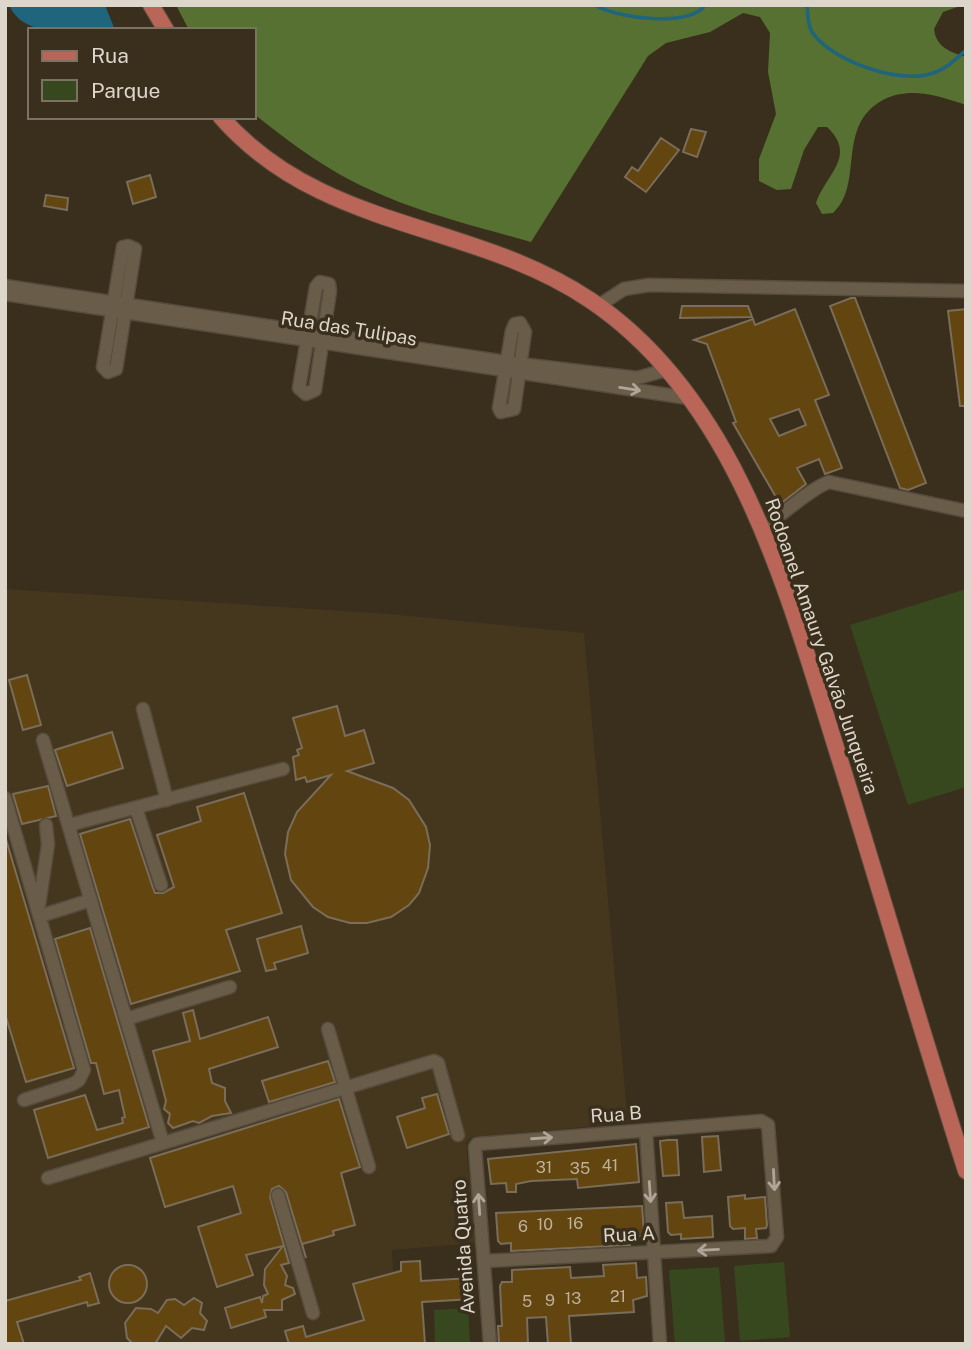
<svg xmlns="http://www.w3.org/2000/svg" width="971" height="1349" font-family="'Public Sans',sans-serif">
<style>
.built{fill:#45361e}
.green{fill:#37481f}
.forest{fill:#567131}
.water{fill:#1e657d}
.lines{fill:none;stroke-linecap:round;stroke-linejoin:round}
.stream{stroke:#1e657d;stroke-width:3.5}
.building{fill:#62450f;stroke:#7a6d59;stroke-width:2;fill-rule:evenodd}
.minor-casing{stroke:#564c3d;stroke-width:15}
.major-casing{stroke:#564c3d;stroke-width:18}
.minor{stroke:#695d4a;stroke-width:12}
.major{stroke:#b96558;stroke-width:16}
.oneway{stroke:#afa697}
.labels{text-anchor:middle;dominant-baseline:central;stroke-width:7;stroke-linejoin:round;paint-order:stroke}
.number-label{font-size:16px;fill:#beb29c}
.street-label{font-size:19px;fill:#ddd6cb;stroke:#3a2f1d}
</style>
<rect width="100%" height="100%" fill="#3a2f1d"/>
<path class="built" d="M5,589L389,614L584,633L628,1123L471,1137L466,1143L475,1243L392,1250L393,1270H400L405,1344H5Z"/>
<g class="green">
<path d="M966,589V787L908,805L850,625Z"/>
<path d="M784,1262L790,1337L740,1341L734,1266Z"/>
<path d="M719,1267L725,1342L675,1344L669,1270Z"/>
<path d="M468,1308L470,1344H435L434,1310Z"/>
</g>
<path class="forest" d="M176,5H963L943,12L934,29C936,47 950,52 966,57V105C939,96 910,86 883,100C835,126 865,184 833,213L822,214L816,203C825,175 858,156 827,127H818L804,150L791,189L777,190L759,181V159L776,114L768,72L770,33L760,17L743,13L710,32L666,43L648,56L531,242C471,225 408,210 352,181C317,163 284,138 254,114V30H189Z"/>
<path class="water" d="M9,5H105L115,30C83,30 25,42 9,5Z"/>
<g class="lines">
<g class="stream">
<path d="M595,5C615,18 691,28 705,5"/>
<path d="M807,5C808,14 807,24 812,32C830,60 898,84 930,74C945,70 955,60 966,50"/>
</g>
</g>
<g class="building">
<path d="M691,129L706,132L697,157L683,152Z"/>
<path d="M661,138L679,150L646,192L625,177L632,167L638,171Z"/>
<path d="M150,175L156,197L133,204L127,182Z"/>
<path d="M46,195L68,198L67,210L44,206Z"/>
<path d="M851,298H855L926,483L908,490L900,488L830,306Z"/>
<path d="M682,306H748L752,317L680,318Z"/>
<path d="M795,309L829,395L815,400L842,468L825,474L819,459L797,468L806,484L780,504L733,423L736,422L707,344L694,340L753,319L755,325ZM799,409L806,425L779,436L770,419Z"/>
<path d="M966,309V406H960L948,311Z"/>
<path d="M27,675L41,725L23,730L9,680Z"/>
<path d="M337,706L345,736L364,730L374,763L347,771L393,788L409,800L426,827L430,845L428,868L419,893L409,905L391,917L367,923H350L328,917L313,907L291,880L285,854L288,832L297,812L331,775L307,782L305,777L296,780L293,757L299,755L297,750L302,748L293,718Z"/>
<path d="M112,732L123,768L67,786L55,750Z"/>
<path d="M48,786L56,816L22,824L13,794Z"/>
<path d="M244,793L282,913L226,930L240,971L131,1004L80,834L130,819L153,888L155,893H163L174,887L157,835L201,821L197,807Z"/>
<path d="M5,836L74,1068L26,1082L5,1014Z"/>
<path d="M301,926L308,953L274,963L276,969L266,971L257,939Z"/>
<path d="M90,928L149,1127L48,1158L34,1110L85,1095L97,1130L123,1123L122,1118L125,1117L119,1090L104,1094L96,1063H91L55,939Z"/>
<path d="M193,1010L200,1039L268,1017L278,1047L209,1069L212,1083L225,1088V1101L231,1113L212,1116L199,1123L193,1121L173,1128L168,1123L170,1114L164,1109L166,1101L153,1051L190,1041L183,1013Z"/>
<path d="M328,1061L335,1082L269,1102L262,1081Z"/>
<path d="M437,1094L449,1134L407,1148L397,1117L425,1108L422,1098Z"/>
<path d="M339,1099L360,1167L341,1173L355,1225L333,1231L334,1235L302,1244L306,1258L286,1192L279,1186L272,1189L270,1197L289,1263L281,1265L287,1276L285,1285L293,1288L295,1294L282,1300V1310H264L266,1317L231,1328L225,1308L260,1297L262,1303L263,1296L268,1294L264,1285L265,1269L283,1246L246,1255L253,1275L217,1287L198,1227L241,1213L233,1186L165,1207L150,1158Z"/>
<path d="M718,1136L721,1170L704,1172L702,1137Z"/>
<path d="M668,1140H677L679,1175L663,1176L660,1141Z"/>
<path d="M636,1144L639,1182L578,1188L577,1179L531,1181L516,1184V1192H507L506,1183L491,1184L488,1159Z"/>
<path d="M745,1195V1199L765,1197L767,1225L766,1228L756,1229L757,1238L745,1239V1228L733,1229L730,1226L728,1197Z"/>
<path d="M682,1202L684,1218L712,1216L713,1237L681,1239V1234L671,1235L668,1232L666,1203Z"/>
<path d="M642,1206L644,1233L642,1236L630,1237V1245L511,1251V1243L501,1244L498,1241L496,1213Z"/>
<path d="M420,1261L421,1281L471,1278L473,1299L422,1302L425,1344H289L285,1331L303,1326L306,1337L364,1320L353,1284L401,1271V1262Z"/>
<path d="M636,1263L637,1278L646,1277L647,1296L633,1300L634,1312L569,1316L571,1344H548L546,1317L527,1318L528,1344H499L498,1326H502L500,1286L502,1282H512V1270L570,1267L571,1278L604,1276L603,1265Z"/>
<circle cx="128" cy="1284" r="19"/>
<path d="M90,1273L99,1303L88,1306L87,1302L17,1322L24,1344H5V1301L81,1280L79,1277Z"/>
<path d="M194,1298L202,1303L200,1313L207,1321L204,1330L192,1328L181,1338L166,1326L155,1344H133L127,1338L125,1323L136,1308L151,1309L158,1313L167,1300L175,1299L184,1305Z"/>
</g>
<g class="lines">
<g class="minor-casing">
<g id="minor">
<path d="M128,246L135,249L116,369L108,372L103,367L123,247Z"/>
<path d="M320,282L329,284L330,291L315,390L306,394L299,388L316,287Z"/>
<path d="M5,286L520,364L637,378L666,370"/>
<path d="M5,294L688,398"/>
<path d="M598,306L624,289L649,285L966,291"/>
<path d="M520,323L525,332L514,409L501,412L499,408L512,331L515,324Z"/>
<path d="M762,528C781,516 811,488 829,482L966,511"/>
<path d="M143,709L167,800"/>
<path d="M43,740L163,1143"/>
<path d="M5,798L84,1070L79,1080L73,1084L24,1100"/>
<path d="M136,808L161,885"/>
<path d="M69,825L283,769"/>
<path d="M39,905L48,845L46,825"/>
<path d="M40,916L91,900"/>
<path d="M126,1019L230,987"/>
<path d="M328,1029L369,1167"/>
<path d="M646,1131L660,1344"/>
<path d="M48,1178L434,1061L438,1063L458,1135"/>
<path d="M278,1195L313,1313"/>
<path d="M484,1261L771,1246L777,1237L768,1125L761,1121L477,1144L475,1147L490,1344"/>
</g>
</g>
<g class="major-casing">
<g id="major">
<path d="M151,5L166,30"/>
<path d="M221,117C322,232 471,220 590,300C744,403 791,608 844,773C885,906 924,1039 966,1171"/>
</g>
</g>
<use href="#minor" class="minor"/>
<use href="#major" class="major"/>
</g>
<defs><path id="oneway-shaft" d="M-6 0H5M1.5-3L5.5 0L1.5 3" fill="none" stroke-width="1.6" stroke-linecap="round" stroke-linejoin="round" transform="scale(1.75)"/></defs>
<g class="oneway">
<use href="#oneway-shaft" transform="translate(630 389) rotate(9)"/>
<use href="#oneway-shaft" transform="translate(542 1138) rotate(-4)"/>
<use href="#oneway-shaft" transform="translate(774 1180) rotate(87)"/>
<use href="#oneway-shaft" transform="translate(650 1192) rotate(86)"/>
<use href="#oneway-shaft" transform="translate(479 1204) rotate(-94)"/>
<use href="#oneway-shaft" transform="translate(708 1250) rotate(177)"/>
</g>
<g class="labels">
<g class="number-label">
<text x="610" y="1165">41</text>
<text x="544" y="1167">31</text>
<text x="580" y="1168">35</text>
<text x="575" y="1223">16</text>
<text x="545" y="1224">10</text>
<text x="523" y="1226">6</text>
<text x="618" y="1296">21</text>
<text x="573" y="1298">13</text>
<text x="550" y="1300">9</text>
<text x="527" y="1301">5</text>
</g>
<g class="street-label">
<text transform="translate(349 328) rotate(9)">Rua das Tulipas</text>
<text transform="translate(822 646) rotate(71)">Rodoanel Amaury Galvão Junqueira</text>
<text transform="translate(616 1114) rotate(-4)">Rua B</text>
<text transform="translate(629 1234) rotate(-3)">Rua A</text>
<text transform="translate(463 1247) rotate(-94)">Avenida Quatro</text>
</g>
</g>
<rect width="971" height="1349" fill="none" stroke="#ddd6cb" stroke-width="14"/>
<rect x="28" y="28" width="228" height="91" fill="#3a2f1d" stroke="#7b7263" stroke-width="2"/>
<rect x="42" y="51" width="35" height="10" fill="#b96558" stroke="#7b7263" stroke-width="2"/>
<text x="91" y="63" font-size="21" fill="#ddd6cb">Rua</text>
<rect x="42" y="80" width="35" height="21" fill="#37481f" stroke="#7b7263" stroke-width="2"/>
<text x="91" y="98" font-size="21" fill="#ddd6cb">Parque</text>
</svg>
